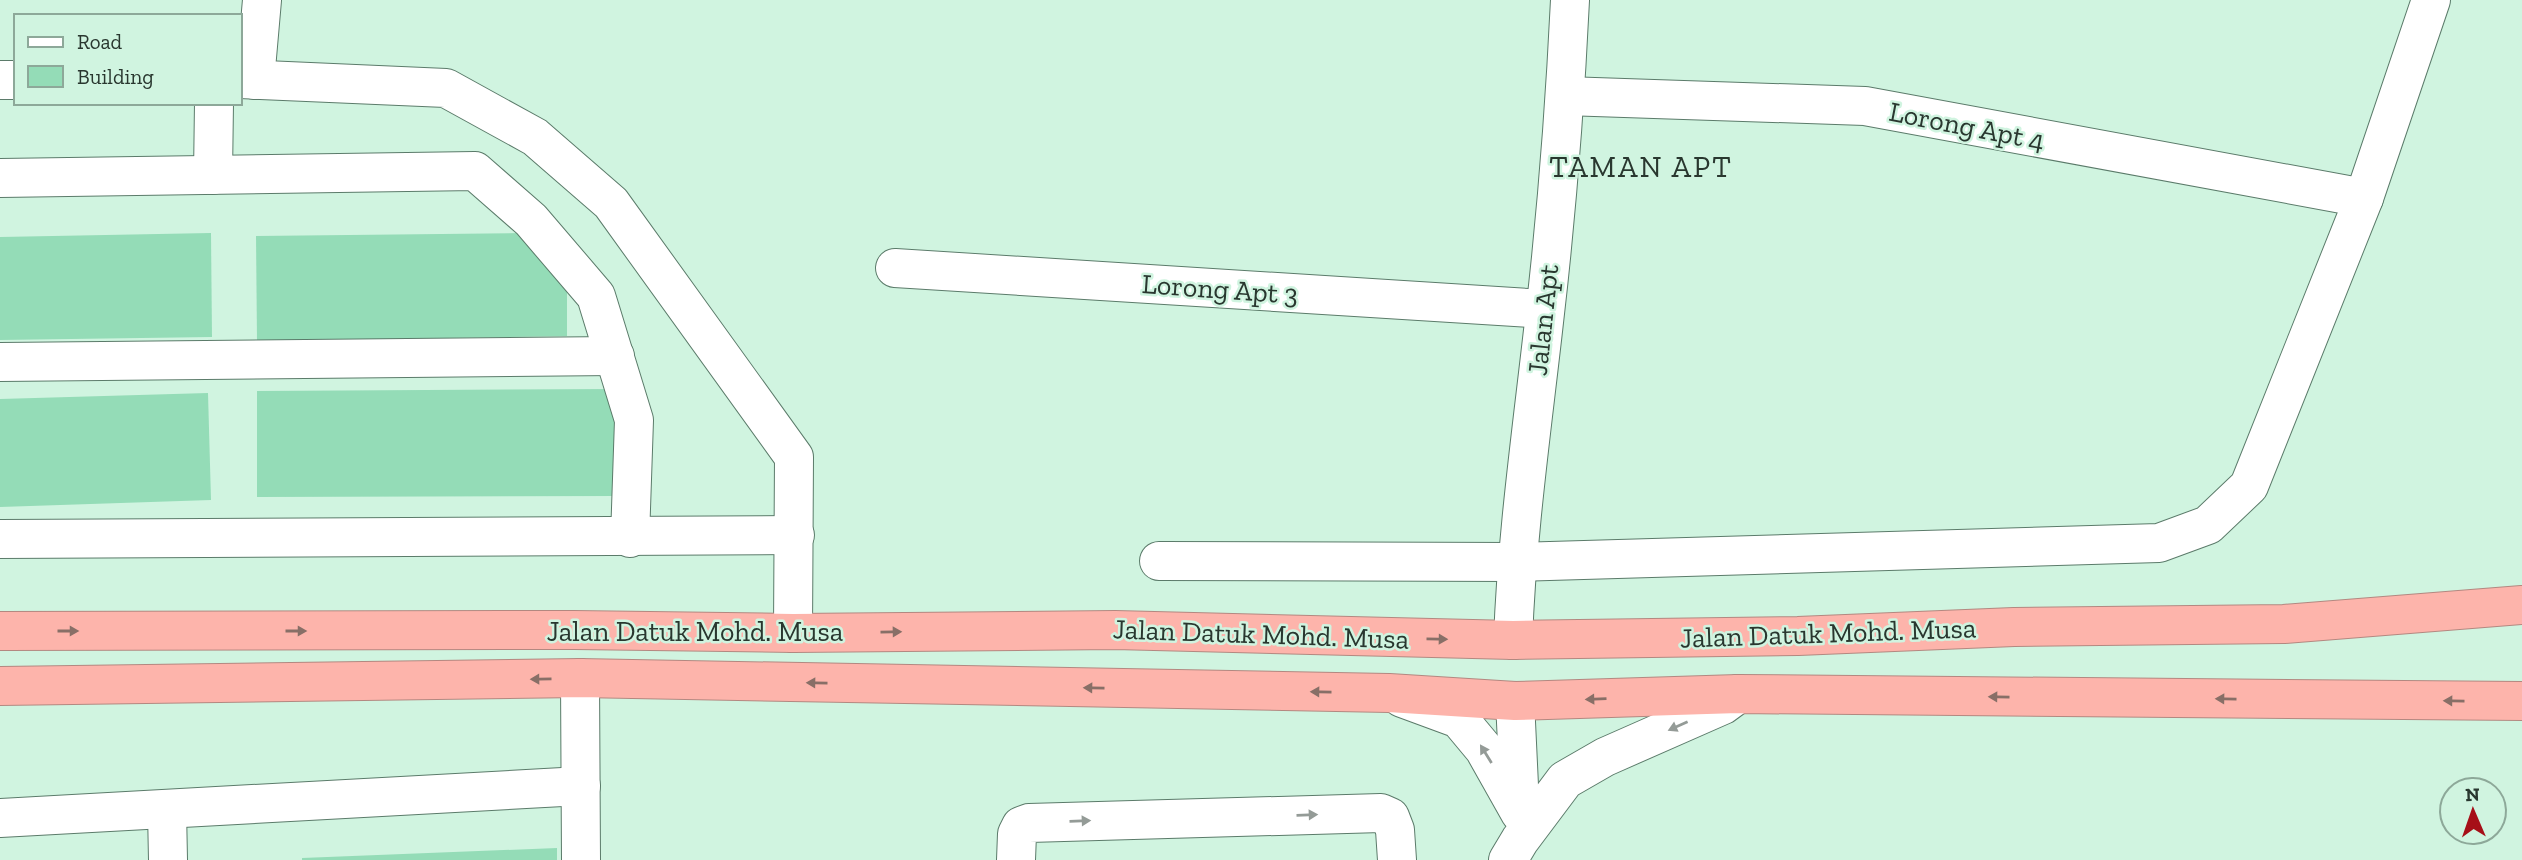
<svg xmlns="http://www.w3.org/2000/svg" width="2522" height="860" font-family="'Zilla Slab',serif">
<style>
.building{fill:#94dcb7}
.lines{fill:none;stroke-linecap:round;stroke-linejoin:round}
.minor-casing{stroke:#5b7b6a;stroke-width:40}
.highway-casing{stroke:#b38880;stroke-width:40}
.minor{stroke:#fff;stroke-width:38}
.highway{stroke:#fdb4ab;stroke-width:38}
.oneway{fill:#886f67}
.oneway2{fill:#949b97}
.labels{text-anchor:middle;dominant-baseline:central;stroke-width:5;stroke-linejoin:round;paint-order:stroke}
.street-label{font-size:28px;fill:#29372f;stroke:#d0f4e0}
.neighbourhood-label{font-size:30px;letter-spacing:2px;fill:#29372f;stroke:#d0f4e0}
</style>
<rect width="100%" height="100%" fill="#d0f4e0"/>
<g class="building">
<path d="M211,233L212,337L0,340V237Z"/>
<path d="M523,233L567,285V336L257,341L256,236Z"/>
<path d="M617,389L618,496L257,497V391Z"/>
<path d="M208,393L211,500L0,507V399Z"/>
<path d="M557,848V860H302V858Z"/>
</g>
<g class="lines">
<g class="minor-casing">
<g id="minor">
<path d="M240,79L446,88L535,137L611,203L794,457L793,633"/>
<path d="M0,80H16"/>
<path d="M255,80L262,0"/>
<path d="M1565,96L1865,106L2364,198"/>
<path d="M213,175L214,103"/>
<path d="M0,178L475,171L531,220L596,296L634,420L630,538"/>
<path d="M895,268L1545,309"/>
<path d="M0,362L615,356"/>
<path d="M0,539L795,535"/>
<path d="M1159,561L1516,562L2159,543L2208,525L2249,486L2364,198L2431,0"/>
<path d="M1513,640C1517,530 1533,422 1545,313C1557,209 1565,104 1570,0"/>
<path d="M580,678L581,860"/>
<path d="M1402,698L1459,719L1484,749L1520,813"/>
<path d="M1515,701L1520,807"/>
<path d="M167,810L168,860"/>
<path d="M0,818L581,786"/>
<path d="M1016,860L1017,834L1021,826L1029,823L1381,813L1390,817L1395,830L1397,860"/>
<path d="M1508,860L1520,840L1565,780L1605,757L1723,705L1738,694"/>
</g>
</g>
<g class="highway-casing">
<g id="highway">
<path d="M0,631L574,630L793,633L1115,630L1513,640L1798,636L2014,627L2284,624L2522,605"/>
<path d="M0,686L580,678L1389,693L1515,701L1738,694L2522,701"/>
</g>
</g>
<use href="#minor" class="minor"/>
<use href="#highway" class="highway"/>
</g>
<defs><path id="oneway-solid" d="M-6-.8H1V-3.2L6.5 0L1 3.2V.8H-6Z" transform="scale(1.75)"/></defs>
<g class="oneway">
<use href="#oneway-solid" transform="translate(68 631)"/>
<use href="#oneway-solid" transform="translate(296 631)"/>
<use href="#oneway-solid" transform="translate(891 632) rotate(-1)"/>
<use href="#oneway-solid" transform="translate(1437 639) rotate(1)"/>
<use href="#oneway-solid" transform="translate(541 679) rotate(179)"/>
<use href="#oneway-solid" transform="translate(817 683) rotate(-179)"/>
<use href="#oneway-solid" transform="translate(1094 688) rotate(-179)"/>
<use href="#oneway-solid" transform="translate(1321 692) rotate(-179)"/>
<use href="#oneway-solid" transform="translate(1999 697) rotate(-179)"/>
<use href="#oneway-solid" transform="translate(1596 699) rotate(178)"/>
<use href="#oneway-solid" transform="translate(2226 699) rotate(-179)"/>
<use href="#oneway-solid" transform="translate(2454 701) rotate(-179)"/>
</g>
<g class="oneway2">
<use href="#oneway-solid" transform="translate(1678 726) rotate(156)"/>
<use href="#oneway-solid" transform="translate(1486 754) rotate(-122)"/>
<use href="#oneway-solid" transform="translate(1307 815) rotate(-2)"/>
<use href="#oneway-solid" transform="translate(1080 821) rotate(-2)"/>
</g>
<g class="labels">
<g class="street-label">
<text transform="translate(1967 126) rotate(11)">Lorong Apt 4</text>
<text transform="translate(1220 289) rotate(4)">Lorong Apt 3</text>
<text transform="translate(1543 320) rotate(-84)">Jalan Apt</text>
<text x="695" y="631">Jalan Datuk Mohd. Musa</text>
<text transform="translate(1828 633) rotate(-2)">Jalan Datuk Mohd. Musa</text>
<text transform="translate(1261 634) rotate(2)">Jalan Datuk Mohd. Musa</text>
</g>
<g class="neighbourhood-label">
<text x="1641" y="167">TAMAN APT</text>
</g>
</g>
<rect x="14" y="14" width="228" height="91" fill="#d0f4e0" stroke="#8da899" stroke-width="2"/>
<rect x="28" y="37" width="35" height="10" fill="#ffffff" stroke="#8da899" stroke-width="2"/>
<text x="77" y="49" font-size="21" fill="#29372f">Road</text>
<rect x="28" y="66" width="35" height="21" fill="#94dcb7" stroke="#8da899" stroke-width="2"/>
<text x="77" y="84" font-size="21" fill="#29372f">Building</text>
<g transform="translate(2473 811) rotate(358)"><circle r="33" fill="#d0f4e0" stroke="#8da899" stroke-width="2"/>
<path d="M0-5L12 26L0 18L-12 26Z" fill="#a60f18"/>
<text y="-10" font-size="19" font-weight="bold" text-anchor="middle" fill="#29372f">N</text>
</g>
</svg>
